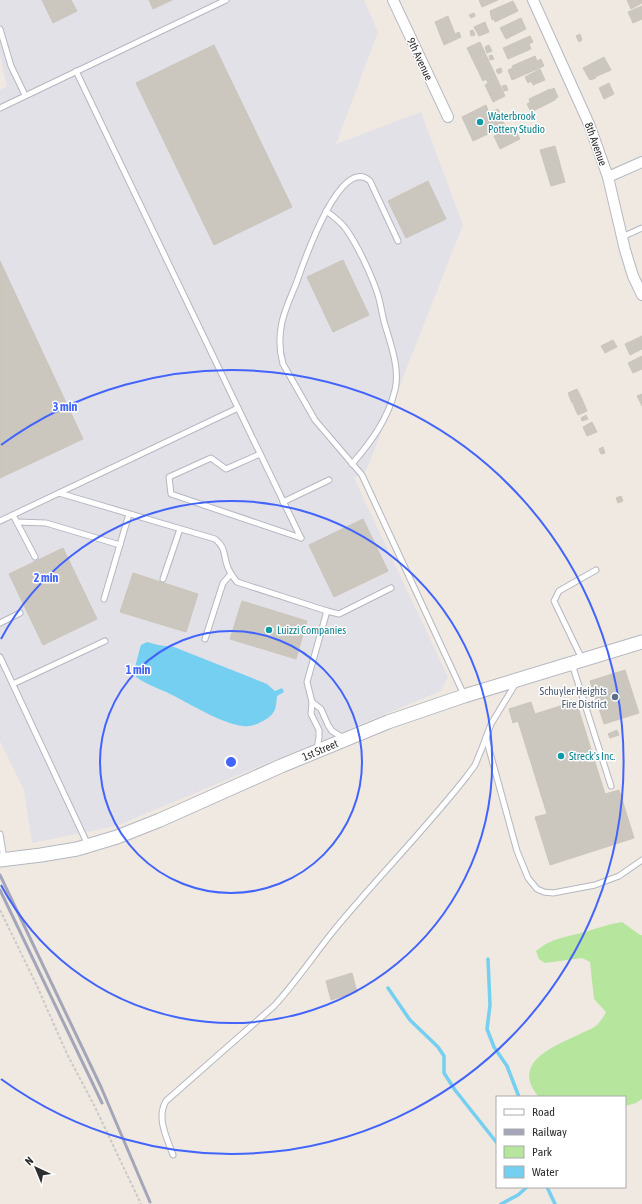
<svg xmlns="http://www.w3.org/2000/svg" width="642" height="1204" font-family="'Asap Condensed',sans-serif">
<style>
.industrial{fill:#e3e1e8}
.green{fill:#b6e59e}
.water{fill:#75cff0}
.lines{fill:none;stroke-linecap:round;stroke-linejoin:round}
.stream{stroke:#75cff0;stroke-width:3.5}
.building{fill:#cbc7bf;stroke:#cbc5ba}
.service-casing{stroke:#b4b7c1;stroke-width:7}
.minor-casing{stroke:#b4b7c1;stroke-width:12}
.tertiary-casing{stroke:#b4b7c1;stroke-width:15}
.path{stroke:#c9c9c9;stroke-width:2;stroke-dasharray:3 2;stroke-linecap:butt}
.service{stroke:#fff;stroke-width:5}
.minor{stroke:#fff;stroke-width:10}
.tertiary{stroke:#fff;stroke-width:13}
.rail{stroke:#a3a6b8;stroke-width:3}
.ring{fill:none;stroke:#4264fb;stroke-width:2}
.culture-dot{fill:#0f9aa8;stroke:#fff;stroke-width:1.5}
.service-dot{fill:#5c6f8a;stroke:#fff;stroke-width:1.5}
.labels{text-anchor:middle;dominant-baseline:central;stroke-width:3;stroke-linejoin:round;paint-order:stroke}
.street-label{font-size:11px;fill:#2e2e2e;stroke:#fff}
.culture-label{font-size:11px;fill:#0d838f;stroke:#fff;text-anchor:start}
.service-label{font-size:11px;fill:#4e5e75;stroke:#fff;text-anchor:end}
.centre{fill:#4264fb;stroke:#fff;stroke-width:2}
.ring-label{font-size:12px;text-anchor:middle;font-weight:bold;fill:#4264fb;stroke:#fff;stroke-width:3;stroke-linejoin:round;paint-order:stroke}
</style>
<rect width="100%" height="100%" fill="#efe9e1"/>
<path class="industrial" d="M0,0H364L378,32L336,144L421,112L463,225L366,471L354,478L448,677L441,691L116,826L32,843L24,790L0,741V90L7,86L0,56Z"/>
<path class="green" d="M622,922L640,935H642V1099L636,1103L625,1106V1097H539C508,1061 558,1045 584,1032C588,1030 594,1028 597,1025C601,1021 604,1016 606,1012L594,999L590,962L582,958L545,963L539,959L536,951C551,938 567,937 585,932C598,928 609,924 622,922Z"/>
<path class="water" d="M147,642L158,645L174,647L267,684L275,691L282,688L284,692L277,696C276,710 275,715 261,722C255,725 250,727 243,726C224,724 195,707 178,698C164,690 149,686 136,677L134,671L140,648L141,645Z"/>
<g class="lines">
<g class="stream">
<path d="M488,959L490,1005L487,1029L494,1047L507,1066L519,1097"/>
<path d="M388,988L410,1020L438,1047L444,1056V1073L455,1090L497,1143"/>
<path d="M547,1187L555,1204"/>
<path d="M501,1204L518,1195L527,1187"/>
</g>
</g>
<g class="building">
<path d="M42,0H71L77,11L53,23Z"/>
<path d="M149,0H172L153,9Z"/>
<path d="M479,0H498L482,7Z"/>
<path d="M627,0H642V3L631,9Z"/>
<path d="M513,1L518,11L495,22L494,19L492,20L490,11Z"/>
<path d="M642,6V19L633,23L628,12Z"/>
<path d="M474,13L475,16L471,18L469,15Z"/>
<path d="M448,16L455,34L459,32L461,37L444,45L435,22Z"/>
<path d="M521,18L526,29L506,39L500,28Z"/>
<path d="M485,22L489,32L479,36L474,27Z"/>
<path d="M473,30L475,35L471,36L470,31Z"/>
<path d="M580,34L582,40L579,42L576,36Z"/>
<path d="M530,36L533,42L529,44L531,49L508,59L503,48Z"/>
<path d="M480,42L505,96L493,102L485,85L488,83L486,79L483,81L467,48Z"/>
<path d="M214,45L292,207L214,245L136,83Z"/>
<path d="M489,45L492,51L487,53L485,47Z"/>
<path d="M492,55L494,59L490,60L489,56Z"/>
<path d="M535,56L537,61L541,59L544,66L512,80L508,70L513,68L512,66Z"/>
<path d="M604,57L611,70L595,77L596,78L590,80L583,68Z"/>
<path d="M501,68L502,72L498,74L496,70Z"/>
<path d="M540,69L545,80L533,85L531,81L528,83L525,77Z"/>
<path d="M609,83L614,94L604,99L599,88Z"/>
<path d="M506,85L508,90L504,91L502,86Z"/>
<path d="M554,88L558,97L555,99V100L531,112L527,104L530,102L529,99L550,89V90Z"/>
<path d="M486,105L489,113L498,109L505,126L473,141L462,117Z"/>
<path d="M512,128L515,133L516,132L520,139L500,149L494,136Z"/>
<path d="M555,146L565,182L551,186L540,150Z"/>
<path d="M428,181L446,219L406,238L388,201Z"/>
<path d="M343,260L369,315L333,332L307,277Z"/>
<path d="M0,261L83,439L0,478Z"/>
<path d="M642,336V349L630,355L625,344Z"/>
<path d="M613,340L617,347L605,353L601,346Z"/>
<path d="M642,356V369L633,373L628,363Z"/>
<path d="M577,389L582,399L572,403L568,393Z"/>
<path d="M642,394V406L637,396Z"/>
<path d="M582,399L587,411L578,415L573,404Z"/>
<path d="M586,415L588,419L582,421L581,418Z"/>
<path d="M592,422L597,432L587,436L583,427Z"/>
<path d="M603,447L605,453L601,454L599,449Z"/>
<path d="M621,496L623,501L618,503L616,498Z"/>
<path d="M363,519L388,571L334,597L309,545Z"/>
<path d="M63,548L97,619L43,645L9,574Z"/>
<path d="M133,573L198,594L186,632L120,612Z"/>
<path d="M242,601L307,621L296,659L230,639Z"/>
<path d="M625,670L639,713L604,724L590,681Z"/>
<path d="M576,701L605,794L619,790L634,838L550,865L535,817L547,814L518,721L513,723L509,709L531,702L535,714Z"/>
<path d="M617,730L619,735L610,738L608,734Z"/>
<path d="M352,973L357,992L331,1000L326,981Z"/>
</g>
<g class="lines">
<g class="service-casing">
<g id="service">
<path d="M0,29L11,66L25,95"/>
<path d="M0,108L226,0"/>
<path d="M326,211C333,216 341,222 346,229C358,246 372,276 378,295C381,305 382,315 385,325C391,345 400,369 395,390C388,419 371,442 352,464"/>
<path d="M622,237L642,228"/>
<path d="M398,241L370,181C340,153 302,267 296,284C291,296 285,309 282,322C279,336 279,350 283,364L315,420L362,475L464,695"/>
<path d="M238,408L301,538"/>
<path d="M260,454L226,469L211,458L169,477L171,494L301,538"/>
<path d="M59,493L215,539C226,548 223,553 227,565C229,572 233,577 237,582L327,611"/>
<path d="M283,502L329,480"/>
<path d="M13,515L35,557"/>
<path d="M0,521L238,408L76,71"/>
<path d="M17,522L46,523L120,545"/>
<path d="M163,579L180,529"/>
<path d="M104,599L129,514"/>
<path d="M0,623L20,613"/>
<path d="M205,639L223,583L231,574"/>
<path d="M0,657L88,845"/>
<path d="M582,659L554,601L559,591L596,570"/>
<path d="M572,664L611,786"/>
<path d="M13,684L105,641"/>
<path d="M312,702L321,709L328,725L332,731L345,739"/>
<path d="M486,738L517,851L528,878L537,889L544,892L553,893L595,885L619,876L642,860"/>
<path d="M317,749L319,737V730L311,714L312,702L307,682L327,611L339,614L391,588"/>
<path d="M0,834L4,859"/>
<path d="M173,1155C167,1138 156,1118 166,1101L274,1006C298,980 317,950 340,923C382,873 427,827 467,776L475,765L482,748L491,724L516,683"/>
</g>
</g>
<g class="minor-casing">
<g id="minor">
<path d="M393,0L448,117"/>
<path d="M533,0L589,124L608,177L625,250L633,276L642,295"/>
<path d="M608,177L642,162"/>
</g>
</g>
<g class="tertiary-casing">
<path id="tertiary" d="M0,860L41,855L77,849L117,837L160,820L281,766L388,722L464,696L642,642"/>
</g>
<path class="path" d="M0,910L37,986L67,1054L94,1105L141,1204"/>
<use href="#service" class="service"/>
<use href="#minor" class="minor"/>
<use href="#tertiary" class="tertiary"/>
<g class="rail">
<path d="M0,875L101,1087L150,1202"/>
<path d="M0,890L102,1103"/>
</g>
</g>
<g class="ring">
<circle cx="231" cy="762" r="131"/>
<path d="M1 639A261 261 0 1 1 1 885"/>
<path d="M1 445A392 392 0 1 1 1 1079"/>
</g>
<g class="culture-dot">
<circle cx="480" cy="122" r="4"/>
<circle cx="269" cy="630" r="4"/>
<circle cx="561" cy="756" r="4"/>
</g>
<circle class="service-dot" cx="615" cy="697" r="4"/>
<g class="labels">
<g class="street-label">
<text transform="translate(420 59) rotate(65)">9th Avenue</text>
<text transform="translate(596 144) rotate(70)">8th Avenue</text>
<text transform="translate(320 750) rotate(-23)">1st Street</text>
</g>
<g class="culture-label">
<text x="488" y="116">Waterbrook<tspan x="488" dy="13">Pottery Studio</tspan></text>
<text x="277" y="630">Luizzi Companies</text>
<text x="569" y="756">Streck's Inc.</text>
</g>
<g class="service-label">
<text x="607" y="691">Schuyler Heights<tspan x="607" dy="13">Fire District</tspan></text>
</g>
</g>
<circle cx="231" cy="762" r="6" class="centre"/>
<g class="ring-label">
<text x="65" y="411">3 min</text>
<text x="46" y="582">2 min</text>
<text x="138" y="674">1 min</text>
</g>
<rect x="496" y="1096" width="130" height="92" fill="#ffffff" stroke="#ababab"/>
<rect x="504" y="1109" width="20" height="6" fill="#ffffff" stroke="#ababab"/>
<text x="532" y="1116" font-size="12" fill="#2e2e2e">Road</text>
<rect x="504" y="1129" width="20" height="6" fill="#a3a6b8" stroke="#ababab"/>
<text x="532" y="1136" font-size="12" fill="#2e2e2e">Railway</text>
<rect x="504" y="1146" width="20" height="12" fill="#b6e59e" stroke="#ababab"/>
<text x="532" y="1156" font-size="12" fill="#2e2e2e">Park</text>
<rect x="504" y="1166" width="20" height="12" fill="#75cff0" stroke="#ababab"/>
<text x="532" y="1176" font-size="12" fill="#2e2e2e">Water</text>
<g transform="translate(36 1168) rotate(316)" stroke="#ffffff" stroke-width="3" paint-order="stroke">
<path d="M0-3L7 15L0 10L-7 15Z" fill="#2e2e2e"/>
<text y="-6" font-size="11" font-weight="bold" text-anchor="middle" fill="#2e2e2e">N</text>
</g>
</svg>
